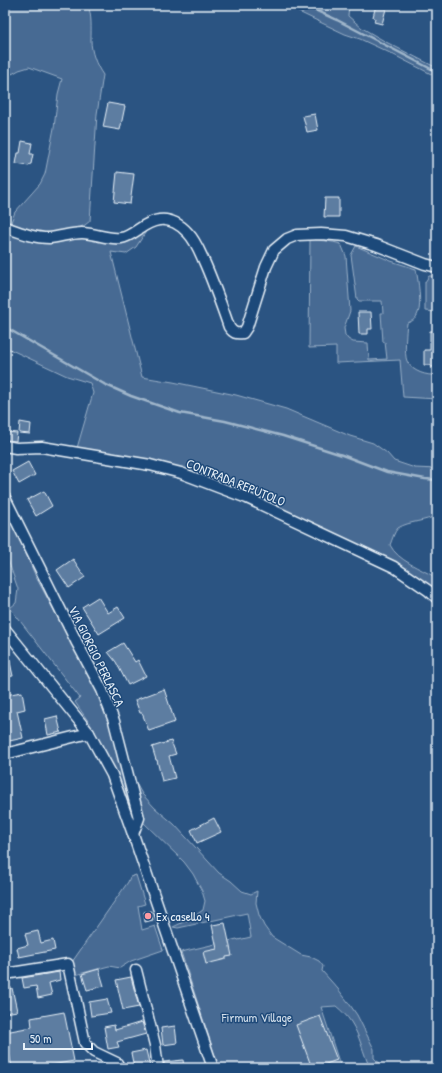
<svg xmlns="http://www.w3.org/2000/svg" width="442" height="1073" font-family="'Patrick Hand',sans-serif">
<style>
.green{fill:#476b93;stroke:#98aec6}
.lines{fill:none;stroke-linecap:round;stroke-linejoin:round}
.stream{stroke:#a0b6cb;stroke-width:2.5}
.building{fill:#5d7da1;stroke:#e8f1f8}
.minor-casing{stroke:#e8f1f8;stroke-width:13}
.minor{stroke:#1f4a7a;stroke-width:10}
.poi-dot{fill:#ff9aa2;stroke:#1f4a7a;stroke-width:1.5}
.labels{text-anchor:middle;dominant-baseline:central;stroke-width:3;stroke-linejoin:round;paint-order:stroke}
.street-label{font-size:13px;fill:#e8f1f8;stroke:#1f4a7a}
.poi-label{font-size:13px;fill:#e8f1f8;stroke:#1f4a7a;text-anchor:start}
.park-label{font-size:13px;fill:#d0dde9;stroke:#1f4a7a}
</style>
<rect width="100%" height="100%" fill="#2b5482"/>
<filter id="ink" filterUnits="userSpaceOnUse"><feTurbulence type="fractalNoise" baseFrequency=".025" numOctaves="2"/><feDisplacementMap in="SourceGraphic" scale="8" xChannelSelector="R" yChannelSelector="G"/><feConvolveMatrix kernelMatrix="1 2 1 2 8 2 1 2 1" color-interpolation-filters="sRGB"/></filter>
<g filter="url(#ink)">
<g class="green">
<path d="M5,5H88C92,17 91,27 91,40C91,52 96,65 103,75L97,114L90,221L85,225L67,233L49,236L9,227L15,212L40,184L45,174L54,128L58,94L62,79L29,67L19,70L12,74L5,66Z"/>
<path d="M284,5H349L348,16L362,28L386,42L437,68V77L388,52L360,39L345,34Z"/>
<path d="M154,224L147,230L136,247L126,254L111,252L142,377L173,382L236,395L286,409L350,436L373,443L387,453L394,461L415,468L437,469V515C425,522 409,521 398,528C394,532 392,540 390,545C398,561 420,568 435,577L437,580V593L266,502L77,448L93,393L90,383L67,376L5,347V231L98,240L116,244L124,242L134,238Z"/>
<path d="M310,240C320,240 331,241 341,244L346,256L350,311L344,328L345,335L348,339L353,342L368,343L369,360L387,359L385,342H383L381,313H383L382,301H359L357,299L351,255L356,246L391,261L416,269C418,279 422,305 418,313C416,319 413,321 407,323C406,331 404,355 407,361C412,372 427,376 437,375V399L403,397L400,360L336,363V347L309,348Z"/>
<path d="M429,276H437V312L425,311V282Z"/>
<path d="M5,509L20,540L36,577L88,674L102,703L109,722L131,801L133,811L132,814H131L112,766L90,724L75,702L80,698L10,608L16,603L18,589L9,563L5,555Z"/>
<path d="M129,771L142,794L155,808L174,824L219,873L231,881L242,891L251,894L257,891L256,903L259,915L264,926L272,937L301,955L311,957L319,961L323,966L322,971L338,989L348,1002L357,1015L374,1049V1058L377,1061L380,1063L382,1068H370C363,1053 360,1036 351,1022C347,1016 342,1011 336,1006L321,1007L341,1068H219L181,952L237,939L238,940L251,937L247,913L178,928L173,927L190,919L203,910L205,901L202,891L193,874L184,862L142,821L143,810Z"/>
<path d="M136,875L145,904L138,906L142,930L155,926L163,950L131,961L120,968L109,966L75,975L72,962L128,882L130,877Z"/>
</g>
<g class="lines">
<g class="stream">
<path d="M304,5L337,20L437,72"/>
<path d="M5,327L104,384L131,396L180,413L225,421L283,436L342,455L387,472L425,479L437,480"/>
</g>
</g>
<g class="building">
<path d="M376,5H387L382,24L374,22L375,18L373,17Z"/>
<path d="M108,103L125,106L120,130L103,127Z"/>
<path d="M315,114L318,130L307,132L303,116Z"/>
<path d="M22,141L32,143L30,154H33L31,164H30L29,166L16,164L18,153H20Z"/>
<path d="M117,172L134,174L130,204L114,202Z"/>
<path d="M325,198H339V217H324Z"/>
<path d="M358,312H371L372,329H368V334H359Z"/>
<path d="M430,331H437V367H431L430,365H424V350H430Z"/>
<path d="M20,422L31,424L30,434L19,433Z"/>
<path d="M5,432L17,433L16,441L5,440Z"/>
<path d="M28,462L35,475L19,484L12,471Z"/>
<path d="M44,491L52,506L36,516L27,500Z"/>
<path d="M73,559L85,577L69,588L57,570Z"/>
<path d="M98,597L108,613L118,607L125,618L99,634L82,607Z"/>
<path d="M123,643L135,662L138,660L146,676L128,685L116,662L108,652Z"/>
<path d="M5,653H8L13,676L5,677Z"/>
<path d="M164,689L175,722L149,731L142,713H140L135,700Z"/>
<path d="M22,692L25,709L17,711L23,738L5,742V695Z"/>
<path d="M57,716L61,732L48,735L45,719Z"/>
<path d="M171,741L176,754L169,756L175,778L162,781L157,760H156L152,747Z"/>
<path d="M214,818L221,832L197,843L191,830Z"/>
<path d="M151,911L153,920L145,922L144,912Z"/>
<path d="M225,923L232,956L226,957V959L206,964L203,952L217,949L212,925Z"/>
<path d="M38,931L41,943L53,940L55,950L19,957L17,948L28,945L25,934Z"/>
<path d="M99,969L104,986L87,990L82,974Z"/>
<path d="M59,972L60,980L49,983L52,995L38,998L36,986L24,988L22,978Z"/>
<path d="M131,977L139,1007L123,1010L116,980Z"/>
<path d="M12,988L17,1011L5,1013V989Z"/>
<path d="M107,999L111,1013L91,1016L89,1002Z"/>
<path d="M64,1012L74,1061L40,1067V1065L26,1068H12L5,1032L32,1027L31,1018Z"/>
<path d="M320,1016L337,1060L315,1068H312L296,1025Z"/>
<path d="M142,1022L146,1034L117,1042L119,1047L108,1049L104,1027L114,1025L115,1030Z"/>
<path d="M175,1026L177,1043L163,1045L161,1028Z"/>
<path d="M146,1050L150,1067L143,1068H134L131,1053Z"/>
<path d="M183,1060L184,1068H164V1062Z"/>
</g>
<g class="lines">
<g class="minor-casing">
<g id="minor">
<path d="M5,227C19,232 34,238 49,238C60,237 71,233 82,233C95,233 108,240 121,238C134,236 143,222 159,220C170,218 181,225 188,233C195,240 199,250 203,259C213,281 221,304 229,327C233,333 236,334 243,333L247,327L266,267L274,250L287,239L297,235L321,234L346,236L376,245L425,264L437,267"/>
<path d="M5,446L16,448L42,447L150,465L181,473L247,498L394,567L429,591L437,598"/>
<path d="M5,498L77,643L102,690L114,721L139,818L133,834"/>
<path d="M5,629L89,733L112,775L133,834L213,1068"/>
<path d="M5,754L89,733"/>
<path d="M136,970L155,1045L158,1068"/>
<path d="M5,974L68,964L85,1043L94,1052L117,1063L119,1068"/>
</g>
</g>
<use href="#minor" class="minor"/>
</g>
</g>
<circle class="poi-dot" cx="148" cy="916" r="4"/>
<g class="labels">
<g class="street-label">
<text transform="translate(236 482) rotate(22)">CONTRADA REPUTOLO</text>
<text transform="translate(97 656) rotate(64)">VIA GIORGIO PERLASCA</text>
</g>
<g class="poi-label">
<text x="156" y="916">Ex casello 4</text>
</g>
<g class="park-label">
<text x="257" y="1017">Firmum Village</text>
</g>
</g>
<rect width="442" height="1073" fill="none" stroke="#1f4a7a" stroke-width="20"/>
<rect x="10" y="10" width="422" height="1053" fill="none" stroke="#e8f1f8" stroke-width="1.5" filter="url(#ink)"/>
<path d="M24 1043v6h68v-6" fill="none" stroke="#e8f1f8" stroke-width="2"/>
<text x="30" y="1043" font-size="12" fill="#e8f1f8" stroke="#1f4a7a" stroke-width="3" paint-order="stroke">50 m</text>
</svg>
